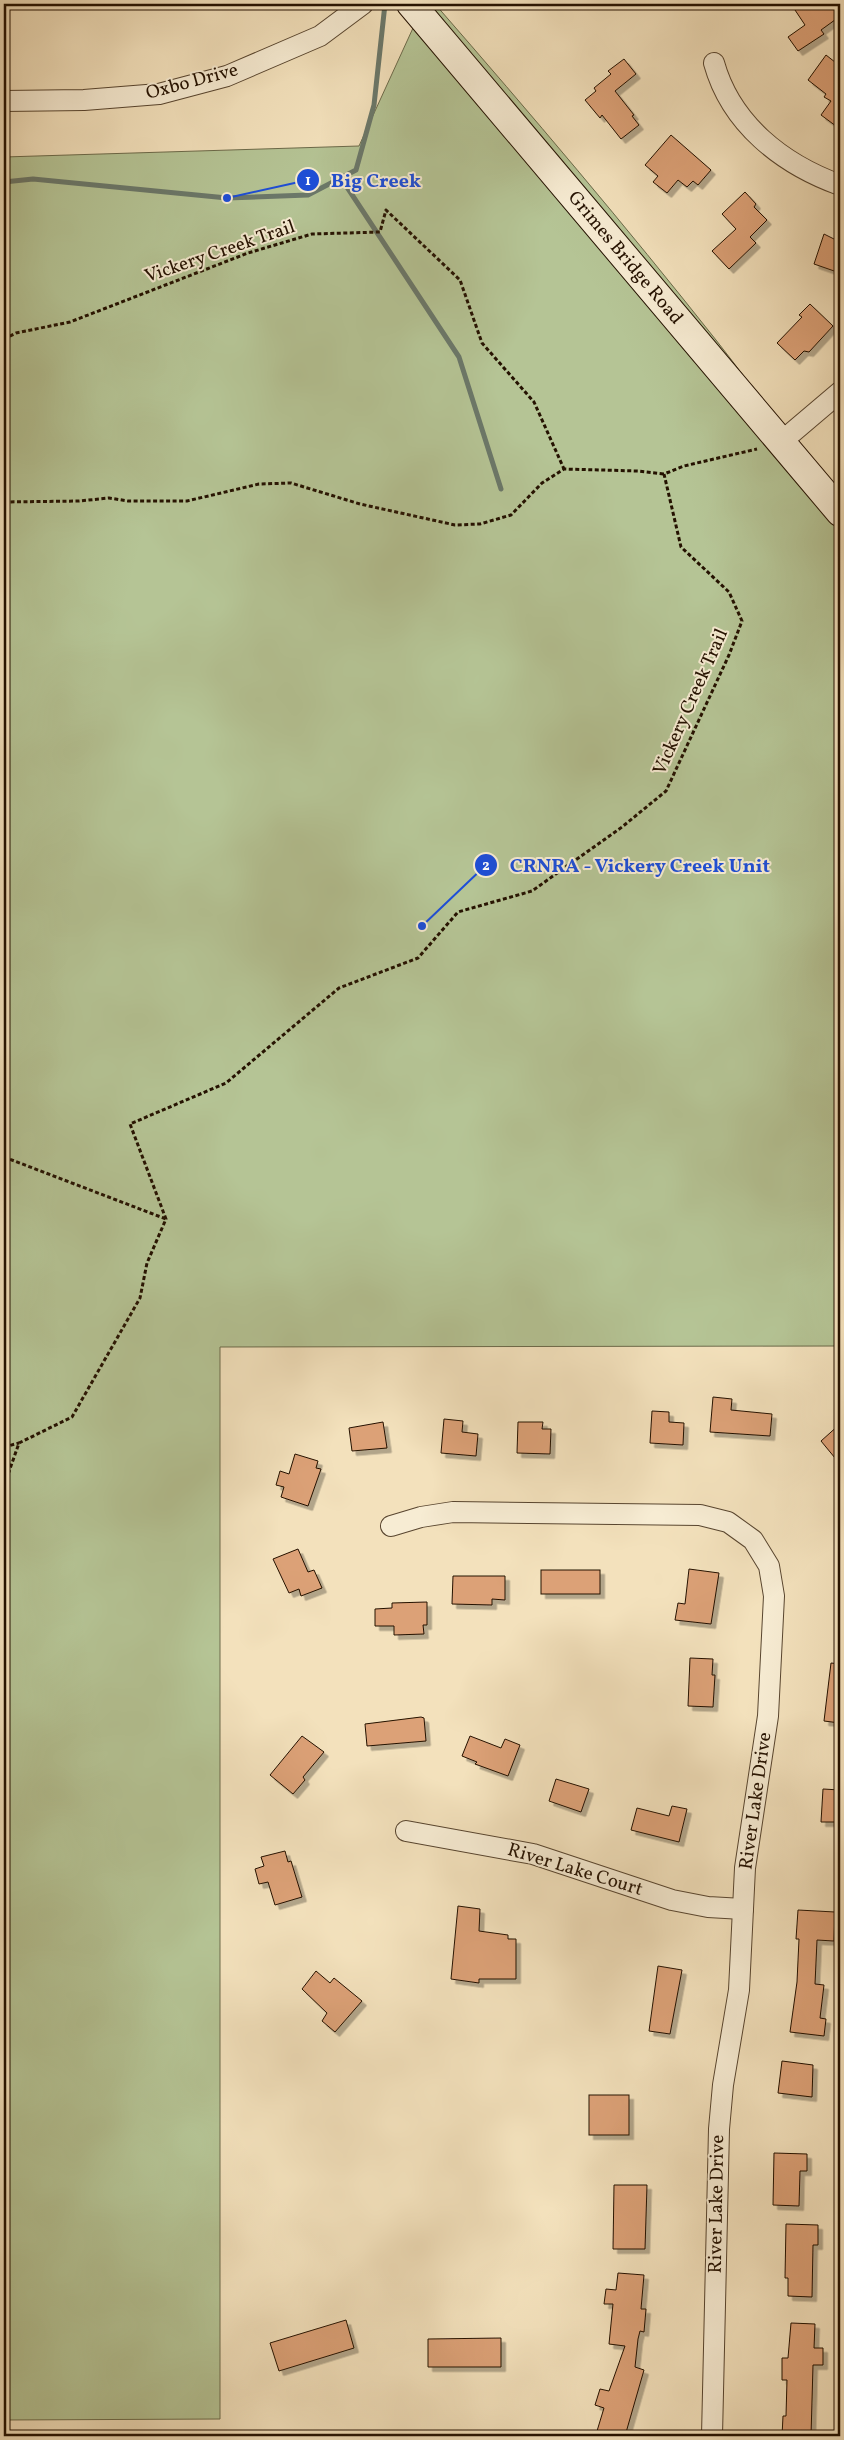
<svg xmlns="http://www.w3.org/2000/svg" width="844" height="2440" font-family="Vollkorn,serif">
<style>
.green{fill:#b5c495;stroke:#6c6a4a}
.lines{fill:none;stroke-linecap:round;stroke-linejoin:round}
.stream{stroke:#6b786a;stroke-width:5}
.building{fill:#dca177;stroke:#241100;filter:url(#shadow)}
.street-casing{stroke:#58452f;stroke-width:22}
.secondary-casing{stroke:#241100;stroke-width:30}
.path{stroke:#241100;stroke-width:3;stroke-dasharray:4 2.5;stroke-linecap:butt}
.street{stroke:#f7ecd3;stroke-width:20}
.secondary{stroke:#f7ecd3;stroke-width:28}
.labels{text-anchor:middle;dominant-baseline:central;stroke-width:4;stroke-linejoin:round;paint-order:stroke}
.street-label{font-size:19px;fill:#241100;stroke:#f7ecd3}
.leader{fill:none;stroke:#1d4ed8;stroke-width:2}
.callout-dot{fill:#1d4ed8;stroke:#f7ecd3;stroke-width:2}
.mark-label{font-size:15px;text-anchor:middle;font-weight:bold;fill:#fff}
.callout-label{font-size:20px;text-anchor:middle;font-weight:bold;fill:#1d4ed8;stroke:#f7ecd3;stroke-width:4;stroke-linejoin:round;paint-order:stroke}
</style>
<defs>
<filter id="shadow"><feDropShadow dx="4.5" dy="4.5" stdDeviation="0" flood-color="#0004"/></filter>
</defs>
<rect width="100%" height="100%" fill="#f3e1bc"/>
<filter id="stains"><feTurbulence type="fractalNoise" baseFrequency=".004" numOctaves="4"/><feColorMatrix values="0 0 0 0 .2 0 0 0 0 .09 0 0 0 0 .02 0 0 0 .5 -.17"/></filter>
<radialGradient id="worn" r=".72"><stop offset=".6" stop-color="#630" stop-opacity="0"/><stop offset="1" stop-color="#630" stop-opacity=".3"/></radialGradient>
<path class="green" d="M424,4H435C531,114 625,225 716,340C759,394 796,452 840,506V1346L220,1347V2419L4,2420V157L359,146Z"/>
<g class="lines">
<g class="stream">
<path d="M341,178L459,357L501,489"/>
<path d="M4,182L33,179L227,198L308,195L356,170L374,105L385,4"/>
</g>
</g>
<g class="building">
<path d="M791,4H830L839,17L821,30L824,34L798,51L788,37L805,25Z"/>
<path d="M826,55L840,66V129L821,115L831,101L824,97L826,94L808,80Z"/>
<path d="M624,59L636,74L615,91L634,115L632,116L639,125L621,139L602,115L600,118L585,100L596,91L594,88L611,74L608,71Z"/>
<path d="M671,135L711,170L698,185L693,181L687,187L678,180L667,193L653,182L658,176L645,165Z"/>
<path d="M745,192L756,204L754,207L767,220L750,237L756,243L729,269L712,251L736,229L722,214Z"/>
<path d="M824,234L840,242V273L814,264Z"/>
<path d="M810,304L833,326L809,352L804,351L795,360L777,343L802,317L799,315Z"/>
<path d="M713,1397L732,1399L731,1410L772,1414L770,1436L710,1432Z"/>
<path d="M652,1411L669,1412V1422L684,1423L683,1445L650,1443Z"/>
<path d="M444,1419L463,1421L462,1432L478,1434L476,1456L441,1453Z"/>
<path d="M383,1422L387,1448L352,1451L349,1428Z"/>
<path d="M518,1422H543L542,1429H551L550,1454L517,1453Z"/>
<path d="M840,1424V1464L821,1441Z"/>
<path d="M295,1454L318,1461L316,1468L321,1469L308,1506L281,1497L284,1487L276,1485L280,1471L289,1474Z"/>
<path d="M298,1549L308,1572L314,1570L322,1588L301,1596L299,1589L289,1593L273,1559Z"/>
<path d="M689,1569L719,1573L711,1624L675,1620L678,1603L685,1604Z"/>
<rect x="541" y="1570" width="59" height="24"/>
<path d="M453,1576H505V1600L492,1599V1605L452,1604Z"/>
<path d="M427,1602V1625H423L424,1634L394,1635V1626H375V1609L392,1608V1603Z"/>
<path d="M690,1658L713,1659L712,1675H715L713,1707L688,1706Z"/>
<path d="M831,1663L840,1664V1723L824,1721Z"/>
<path d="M421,1717L424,1718L426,1741L367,1746L365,1724Z"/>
<path d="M302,1736L324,1752L303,1777L305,1780L293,1794L270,1775Z"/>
<path d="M470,1736L501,1748L505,1739L520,1745L508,1776L475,1764L477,1762L462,1756Z"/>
<path d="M556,1779L589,1789L581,1812L549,1801Z"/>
<path d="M823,1789L840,1790V1822H821Z"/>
<path d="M672,1806L687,1809L679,1842L631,1830L637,1808L669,1816Z"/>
<path d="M285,1851L288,1862L291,1861L302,1897L275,1905L268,1882L259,1884L255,1869L264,1866L261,1857Z"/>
<path d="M458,1906L480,1909L479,1931L508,1935V1939H516V1979H479V1983L451,1979Z"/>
<path d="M798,1910L835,1912L834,1941L817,1940L815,1984L824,1985L820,2018L826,2019L824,2036L790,2032L797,1982L799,1939H796Z"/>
<path d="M658,1966L682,1970L670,2034L649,2031Z"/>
<path d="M316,1971L330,1983L334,1978L362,2001L335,2032L322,2021L327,2013L302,1989Z"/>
<path d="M782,2061L813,2065L812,2097L778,2093Z"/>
<rect x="589" y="2095" width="40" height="40"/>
<path d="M774,2153L807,2154V2171H800L799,2206L773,2205Z"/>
<path d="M614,2185H647L645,2249H613Z"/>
<path d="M786,2224L818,2225V2245H813L812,2297L788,2296V2278H785Z"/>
<path d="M618,2273L644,2275L641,2309H646L644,2332L640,2331L638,2339L635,2367L644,2370L625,2436H613L597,2431L604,2408L595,2405L600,2389L609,2391L625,2346L609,2344L613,2304H604L606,2289L616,2290Z"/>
<path d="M346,2320L354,2348L279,2371L270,2343Z"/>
<path d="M791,2323L815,2324L814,2348H823V2365H813L811,2436H782L783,2416H786L787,2380H782V2358H788Z"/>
<path d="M501,2338V2367H428V2339Z"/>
</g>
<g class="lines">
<g class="street-casing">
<g id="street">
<path d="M714,63C731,124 782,164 840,185"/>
<path d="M4,101L84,100L159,94L227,76L320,36L363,4"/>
<path d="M781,442L840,392"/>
<path d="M391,1526L421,1517L453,1512L700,1515L728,1522L753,1540L769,1566L774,1596L768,1716L745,1868L739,1990L723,2085L719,2129L712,2436"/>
<path d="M406,1831L533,1854L672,1900L708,1907L743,1909"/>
</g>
</g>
<g class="secondary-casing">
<path id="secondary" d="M411,4L840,512"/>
</g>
<g class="path">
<path d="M4,339L16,333L70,322L248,253L312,234L380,232L386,210L460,280L482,343L534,402L564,469"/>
<path d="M4,502L79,501L109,498L128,501H187L259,484L291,483L360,504L455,525L480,524L511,515L542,483L564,469L638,471L664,474"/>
<path d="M4,1157L166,1219"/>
<path d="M4,1447L19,1443"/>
<path d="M4,1486L19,1443L72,1417L140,1298L147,1263L166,1219L130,1124L226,1083L339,988L418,958L458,912L532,891L622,827L666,791L729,655L742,621L729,592L681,547L664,474L684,466L757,449"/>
</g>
<use href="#street" class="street"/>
<use href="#secondary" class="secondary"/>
</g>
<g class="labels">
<g class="street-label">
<text transform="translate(192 82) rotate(-15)">Oxbo Drive</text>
<text transform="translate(220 252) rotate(-19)">Vickery Creek Trail</text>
<text transform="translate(625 258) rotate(50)">Grimes Bridge Road</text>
<text transform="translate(691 702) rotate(-66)">Vickery Creek Trail</text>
<text transform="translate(756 1801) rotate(-82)">River Lake Drive</text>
<text transform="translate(575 1870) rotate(17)">River Lake Court</text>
<text transform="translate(717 2204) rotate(-89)">River Lake Drive</text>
</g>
</g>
<path class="leader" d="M227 198L308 180M422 926L486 865"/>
<g class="callout-dot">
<circle cx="227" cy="198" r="5"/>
<circle cx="422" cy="926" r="5"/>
<circle cx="308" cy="180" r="12"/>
<circle cx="486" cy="865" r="12"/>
</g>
<g class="mark-label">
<text x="308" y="185">1</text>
<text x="486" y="870">2</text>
</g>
<g class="callout-label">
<text x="376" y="187">Big Creek</text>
<text x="640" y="872">CRNRA - Vickery Creek Unit</text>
</g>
<rect width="844" height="2440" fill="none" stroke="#f3e1bc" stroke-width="20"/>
<rect x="5" y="5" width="834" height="2430" fill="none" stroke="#241100" stroke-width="2.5"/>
<rect x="10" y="10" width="824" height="2420" fill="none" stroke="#241100"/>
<rect width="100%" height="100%" filter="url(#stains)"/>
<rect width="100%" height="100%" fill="url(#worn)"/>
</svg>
